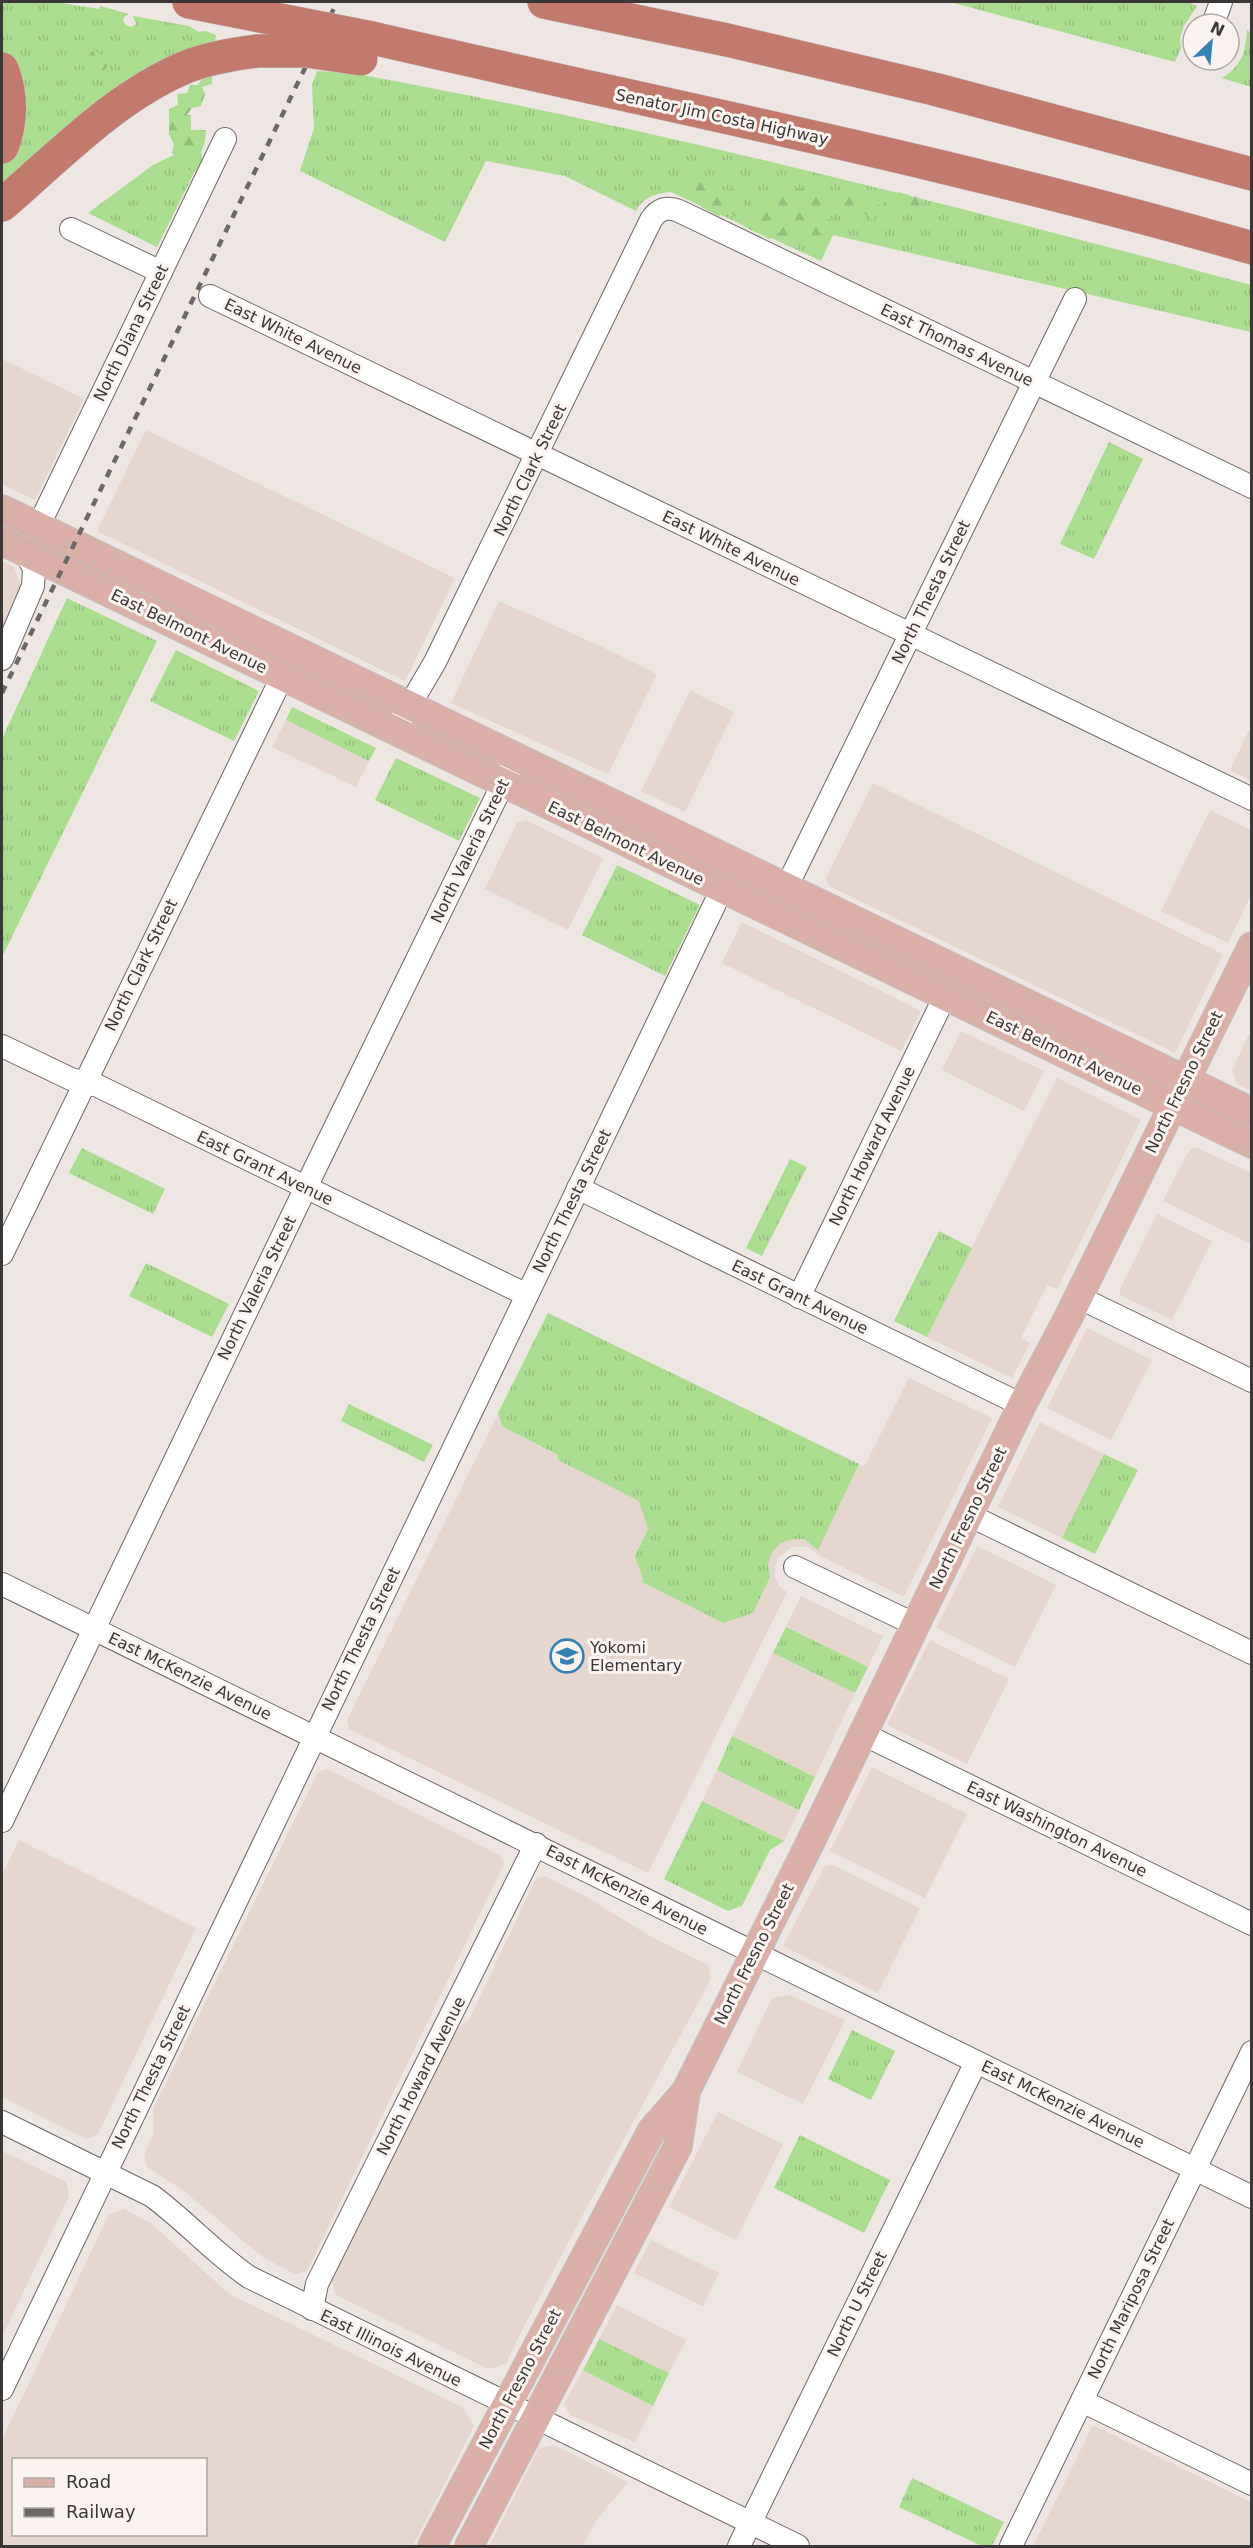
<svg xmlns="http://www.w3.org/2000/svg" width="1253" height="2548" font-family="'DejaVu Sans',sans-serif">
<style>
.built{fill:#e5d6d0;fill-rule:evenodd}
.grass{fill:url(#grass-tufts)}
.forest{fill:url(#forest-firs)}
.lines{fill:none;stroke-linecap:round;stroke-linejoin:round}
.minor-casing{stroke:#6d6663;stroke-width:24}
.major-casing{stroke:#c4c3c3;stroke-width:30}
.highway-casing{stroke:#c4c3c3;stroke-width:34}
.minor{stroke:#fff;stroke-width:22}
.major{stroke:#daafa7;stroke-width:28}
.highway{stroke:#c27a6c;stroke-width:33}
.rail{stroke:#6c6866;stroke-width:4.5;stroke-dasharray:8 8;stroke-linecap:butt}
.highway-bridge-casing{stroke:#c4c3c3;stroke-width:34;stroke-linecap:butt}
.highway-bridge{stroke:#c27a6c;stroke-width:33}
.labels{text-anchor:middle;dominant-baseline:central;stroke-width:6;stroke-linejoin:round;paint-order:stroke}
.street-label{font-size:16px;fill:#3a3736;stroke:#fbf3ef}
.poi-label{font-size:16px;fill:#3a3736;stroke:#fbf3ef;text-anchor:start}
</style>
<defs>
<pattern id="grass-tufts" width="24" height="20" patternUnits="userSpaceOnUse" patternTransform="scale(1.5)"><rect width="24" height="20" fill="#aadd90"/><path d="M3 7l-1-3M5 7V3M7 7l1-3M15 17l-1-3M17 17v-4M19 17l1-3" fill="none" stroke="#93be7d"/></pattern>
<pattern id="forest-firs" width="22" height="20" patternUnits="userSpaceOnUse" patternTransform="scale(1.5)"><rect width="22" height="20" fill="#aadd90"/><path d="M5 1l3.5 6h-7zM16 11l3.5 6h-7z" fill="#93be7d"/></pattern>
</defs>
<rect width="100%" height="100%" fill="#eee6e2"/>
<g class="built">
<path d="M2,359L84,399L35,500L2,484Z"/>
<path d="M146,430L455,578L405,681L97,531Z"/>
<path d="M2,561L14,567L21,587L2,630Z"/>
<path d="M499,601L594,643L657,674L608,774L451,703Z"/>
<path d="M690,691L734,712L685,812L641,791Z"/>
<path d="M286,720L369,761L356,787L272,747Z"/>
<path d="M1251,726V781L1230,770Z"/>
<path d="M873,783L1223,954L1175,1053L829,886L826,878Z"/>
<path d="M1210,810L1251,830V895L1228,943L1161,911Z"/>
<path d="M526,820L603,858L568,930L485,889L517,823Z"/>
<path d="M742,922L921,1011L901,1051L722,963Z"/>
<path d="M1251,1030L1252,1091H1251L1237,1084L1232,1070Z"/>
<path d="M961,1031L1044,1071L1024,1111L942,1070Z"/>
<path d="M1057,1078L1141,1120L1057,1289L1047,1285L1021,1338L1030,1343L1012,1378L927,1337Z"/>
<path d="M1193,1148H1198L1251,1173V1244L1163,1201L1187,1154Z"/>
<path d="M1157,1214L1212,1241L1172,1320L1120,1295V1289Z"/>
<path d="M548,1313L864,1467L909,1378L992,1418L904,1597L822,1557L808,1547H792L778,1558L775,1567V1577L779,1586L787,1592L648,1873L349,1729L347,1720Z"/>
<path d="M1087,1328L1152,1360L1111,1440L1047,1408Z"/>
<path d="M1040,1422L1104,1454L1062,1538L998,1507Z"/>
<path d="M977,1546L1056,1585L1015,1667L936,1628Z"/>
<path d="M801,1596L883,1636L868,1667L786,1627Z"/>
<path d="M930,1640L1009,1679L967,1764L887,1725Z"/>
<path d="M773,1653L855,1693L815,1777L732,1736Z"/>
<path d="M872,1767L967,1814L925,1898L830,1851Z"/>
<path d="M327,1769L501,1856L504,1864L307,2271L295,2274L264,2258L248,2245L184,2191L147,2167L144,2156L154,2132L153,2109L318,1772Z"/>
<path d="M717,1770L799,1810L784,1841L702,1801Z"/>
<path d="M19,1840L196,1928L98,2134L86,2139L2,2097V1875Z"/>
<path d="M833,1865L920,1908L878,1993L783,1946L825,1866Z"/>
<path d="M544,1876L585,1896L650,1936L708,1965L711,1979L579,2222L521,2332L506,2364L488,2369L336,2295L332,2281L453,2031L469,2020L536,1878Z"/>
<path d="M789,1995L845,2020L803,2104L737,2072L772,1998Z"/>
<path d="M718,2112L783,2144L736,2240L669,2207Z"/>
<path d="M2,2151L66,2182L69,2196L2,2337Z"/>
<path d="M124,2209L151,2223L229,2294L462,2407L474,2426L413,2546H2V2440L109,2214ZM14,2460H206V2534H14Z"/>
<path d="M651,2240L719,2273L703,2306L634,2273Z"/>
<path d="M617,2305L686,2340L669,2373L599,2339Z"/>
<path d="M583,2370L653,2406L635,2442L570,2415L564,2404Z"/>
<path d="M1093,2425L1251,2502V2546H1033Z"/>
<path d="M554,2445L628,2482L595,2522L583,2546H489L539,2448Z"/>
</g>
<g class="grass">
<path d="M2,2H55L99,9L100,6L129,14L124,17L123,21L127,26L132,27L136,24L133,16L189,26L199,32L206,31L216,35L215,46L160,64L159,61L157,65L2,189V165L10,144L5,59L2,52Z"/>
<path d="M950,2H1188L1197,6L1184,26L1180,38L1181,48L1175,62Z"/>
<path d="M1247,30L1251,33V87L1222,78C1242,65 1245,54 1247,30Z"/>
<path d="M317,71L351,73C655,128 953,205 1251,285V332L833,235L821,261L671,192C657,193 643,197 636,211L565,176L486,161L445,242L300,171L314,128L312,85Z"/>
<path d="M174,155L183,166L194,173L157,247L88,213L153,165Z"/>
<path d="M1109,442L1143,459L1094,559L1060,544Z"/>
<path d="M67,598L157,641L2,957V739Z"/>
<path d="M176,650L259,691L234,741L150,701Z"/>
<path d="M292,707L376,748L369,761L286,720Z"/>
<path d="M396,758L480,798L459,841L375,800Z"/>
<path d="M617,865L700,905L665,976L582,935Z"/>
<path d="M82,1148L165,1189L153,1214L69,1173Z"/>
<path d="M790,1159L807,1167L762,1256L746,1248Z"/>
<path d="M939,1231L972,1248L927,1337L894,1321Z"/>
<path d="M146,1263L229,1304L212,1337L129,1296Z"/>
<path d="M548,1313L859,1464L818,1550L804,1539H792L781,1543L772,1552L768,1564L770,1577L753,1613L723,1623L642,1582L643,1579L635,1556L648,1529L639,1501L558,1460L557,1454L503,1427L498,1413Z"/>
<path d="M349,1404L433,1445L424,1462L341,1421Z"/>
<path d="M1104,1454L1138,1470L1095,1554L1062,1538Z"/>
<path d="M786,1627L868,1667L855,1693L773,1653Z"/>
<path d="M732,1736L815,1777L799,1810L717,1770Z"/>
<path d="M702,1801L784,1841L770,1850L742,1906L728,1911L664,1879Z"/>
<path d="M852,2030L895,2051L871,2100L828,2079Z"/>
<path d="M800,2135L890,2180L864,2233L774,2188Z"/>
<path d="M599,2339L669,2373L653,2406L583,2370Z"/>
<path d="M912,2478L1004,2522L992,2546H982L899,2507Z"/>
</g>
<g class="forest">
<path d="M91,52C102,52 104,56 107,66L102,74L91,68L87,60Z"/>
<path d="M205,74L212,77V84L202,87L205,94L201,106L192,108L187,115H191V130H206L205,142L201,152L202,155L201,164L194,173L183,166L172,152L174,145L169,134V109L178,105L177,94L187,93L190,85H198Z"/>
<path d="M703,173L705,177L716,176L722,192L735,189L736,194L743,195L745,207L766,213L768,209L765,202L771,194L782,192L789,196L792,189L804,188L808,192L816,185L827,189L833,197L843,198L850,193L861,195L867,206L877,204L883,207L887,193L893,195L898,192L909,195L910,199L916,196L921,201L917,208L908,203H903L900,213L891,215L889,210L884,213L887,217L881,218L876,214L871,220L864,213L861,219L851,224L845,221L836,207L831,213L818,211V219L825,223L829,219L834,222V229L830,231L825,229L817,240L810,234L802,236L795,248L780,242L775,224H770L774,233L770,239L745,227L738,217L724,212L718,216L701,207L692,193L683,190V187L688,184L686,178L693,174Z"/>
</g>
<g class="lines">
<g class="minor-casing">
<g id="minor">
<path d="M1213,24L1221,2"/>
<path d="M71,229L161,272"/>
<path d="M210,296L1252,799"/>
<path d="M38,527L225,139"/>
<path d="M2,659L33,586L34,568L25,552"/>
<path d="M401,720L435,662L651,220C658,209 667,206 679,211L1252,487"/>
<path d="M787,886L1075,299"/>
<path d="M2,1046L71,1079L98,1086L527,1295"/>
<path d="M578,1188L1022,1405"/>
<path d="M2,1254L282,677"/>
<path d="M799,1297L945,996"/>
<path d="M1078,1297L1252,1381"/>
<path d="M969,1515L1252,1653"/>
<path d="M795,1567L916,1625"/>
<path d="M2,1584L1252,2197"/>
<path d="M863,1734L1252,1924"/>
<path d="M2,1821L306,1187L510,769"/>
<path d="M2,2122L152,2196C186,2221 214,2253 249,2277L798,2546"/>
<path d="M312,2309L317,2284L536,1844"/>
<path d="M2,2389L722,889"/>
<path d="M1082,2401L1252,2484"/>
<path d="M739,2546L976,2062"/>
<path d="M1011,2546L1252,2052"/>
</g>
</g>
<g class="major-casing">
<g id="major">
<path d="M2,509L1252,1112"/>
<path d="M2,541L1252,1144"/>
<path d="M432,2546L652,2130L686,2091L809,1845L1022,1405L1068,1318L1252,946"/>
<path d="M469,2546L678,2146L686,2091"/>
</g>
</g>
<g class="highway-casing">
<g id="highway">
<path d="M189,2L270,18"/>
<path d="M544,2L727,40L934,89L1252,174"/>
<path d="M372,38C666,106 962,164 1252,248"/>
<path d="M2,69C12,94 12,122 2,147"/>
<path d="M2,205C59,156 116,96 186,67C209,58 233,54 258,51"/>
</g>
</g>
<use href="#minor" class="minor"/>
<use href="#major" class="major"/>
<use href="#highway" class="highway"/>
<path class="rail" d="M2,693L337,2"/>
<g class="highway-bridge-casing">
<g id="highway-bridge">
<path d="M270,18L372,38"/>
<path d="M258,51H306L361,59"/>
</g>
</g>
<use href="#highway-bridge" class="highway-bridge"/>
</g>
<defs>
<g id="school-ring" transform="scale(1.725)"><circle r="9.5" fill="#fbf3ef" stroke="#3681b4" stroke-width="1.5"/><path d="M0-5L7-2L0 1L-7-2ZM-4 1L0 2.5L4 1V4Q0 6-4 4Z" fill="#3681b4"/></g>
</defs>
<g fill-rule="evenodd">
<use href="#school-ring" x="567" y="1656"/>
</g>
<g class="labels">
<g class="street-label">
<text transform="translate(722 117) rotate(12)">Senator Jim Costa Highway</text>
<text transform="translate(131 333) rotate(-64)">North Diana Street</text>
<text transform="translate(293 336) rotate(26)">East White Avenue</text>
<text transform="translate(957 345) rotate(26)">East Thomas Avenue</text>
<text transform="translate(530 470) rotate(-64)">North Clark Street</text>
<text transform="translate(731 548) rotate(26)">East White Avenue</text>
<text transform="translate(931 592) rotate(-64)">North Thesta Street</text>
<text transform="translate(189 631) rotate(26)">East Belmont Avenue</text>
<text transform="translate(626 843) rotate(26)">East Belmont Avenue</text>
<text transform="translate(470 851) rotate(-64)">North Valeria Street</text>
<text transform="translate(141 965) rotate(-64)">North Clark Street</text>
<text transform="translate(1064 1053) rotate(26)">East Belmont Avenue</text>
<text transform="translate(1184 1082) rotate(-64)">North Fresno Street</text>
<text transform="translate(872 1146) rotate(-64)">North Howard Avenue</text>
<text transform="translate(265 1168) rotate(26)">East Grant Avenue</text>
<text transform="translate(572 1201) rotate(-64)">North Thesta Street</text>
<text transform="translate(257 1288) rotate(-64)">North Valeria Street</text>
<text transform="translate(800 1297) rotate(26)">East Grant Avenue</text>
<text transform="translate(968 1518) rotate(-64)">North Fresno Street</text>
<text transform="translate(361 1639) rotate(-64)">North Thesta Street</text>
<text transform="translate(190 1676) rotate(26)">East McKenzie Avenue</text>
<text transform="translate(1057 1829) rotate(26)">East Washington Avenue</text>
<text transform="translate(627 1890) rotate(27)">East McKenzie Avenue</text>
<text transform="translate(754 1954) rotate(-63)">North Fresno Street</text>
<text transform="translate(421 2076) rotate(-63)">North Howard Avenue</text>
<text transform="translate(151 2077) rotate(-64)">North Thesta Street</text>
<text transform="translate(1063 2104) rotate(26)">East McKenzie Avenue</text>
<text transform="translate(1131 2299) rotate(-64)">North Mariposa Street</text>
<text transform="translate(857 2304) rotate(-64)">North U Street</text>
<text transform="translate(391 2348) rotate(26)">East Illinois Avenue</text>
<text transform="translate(520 2379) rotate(-62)">North Fresno Street</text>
</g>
<g class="poi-label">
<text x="590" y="1647">Yokomi<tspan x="590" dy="18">Elementary</tspan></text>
</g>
</g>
<rect width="1253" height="2548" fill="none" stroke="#3a3736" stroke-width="6"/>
<rect x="12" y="2458" width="195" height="78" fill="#fbf3ef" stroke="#aea8a5" stroke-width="1.5"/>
<rect x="24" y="2478" width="30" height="9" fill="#daafa7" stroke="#aea8a5" stroke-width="1.5"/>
<text x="66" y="2488" font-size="18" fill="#3a3736">Road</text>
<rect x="24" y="2508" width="30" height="9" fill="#6c6866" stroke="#aea8a5" stroke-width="1.5"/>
<text x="66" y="2518" font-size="18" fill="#3a3736">Railway</text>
<g transform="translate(1211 42) rotate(26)"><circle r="28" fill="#fbf3ef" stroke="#aea8a5" stroke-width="1.5"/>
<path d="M0-4.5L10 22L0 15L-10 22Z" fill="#3681b4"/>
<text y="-9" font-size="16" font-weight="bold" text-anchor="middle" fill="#3a3736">N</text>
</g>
</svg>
